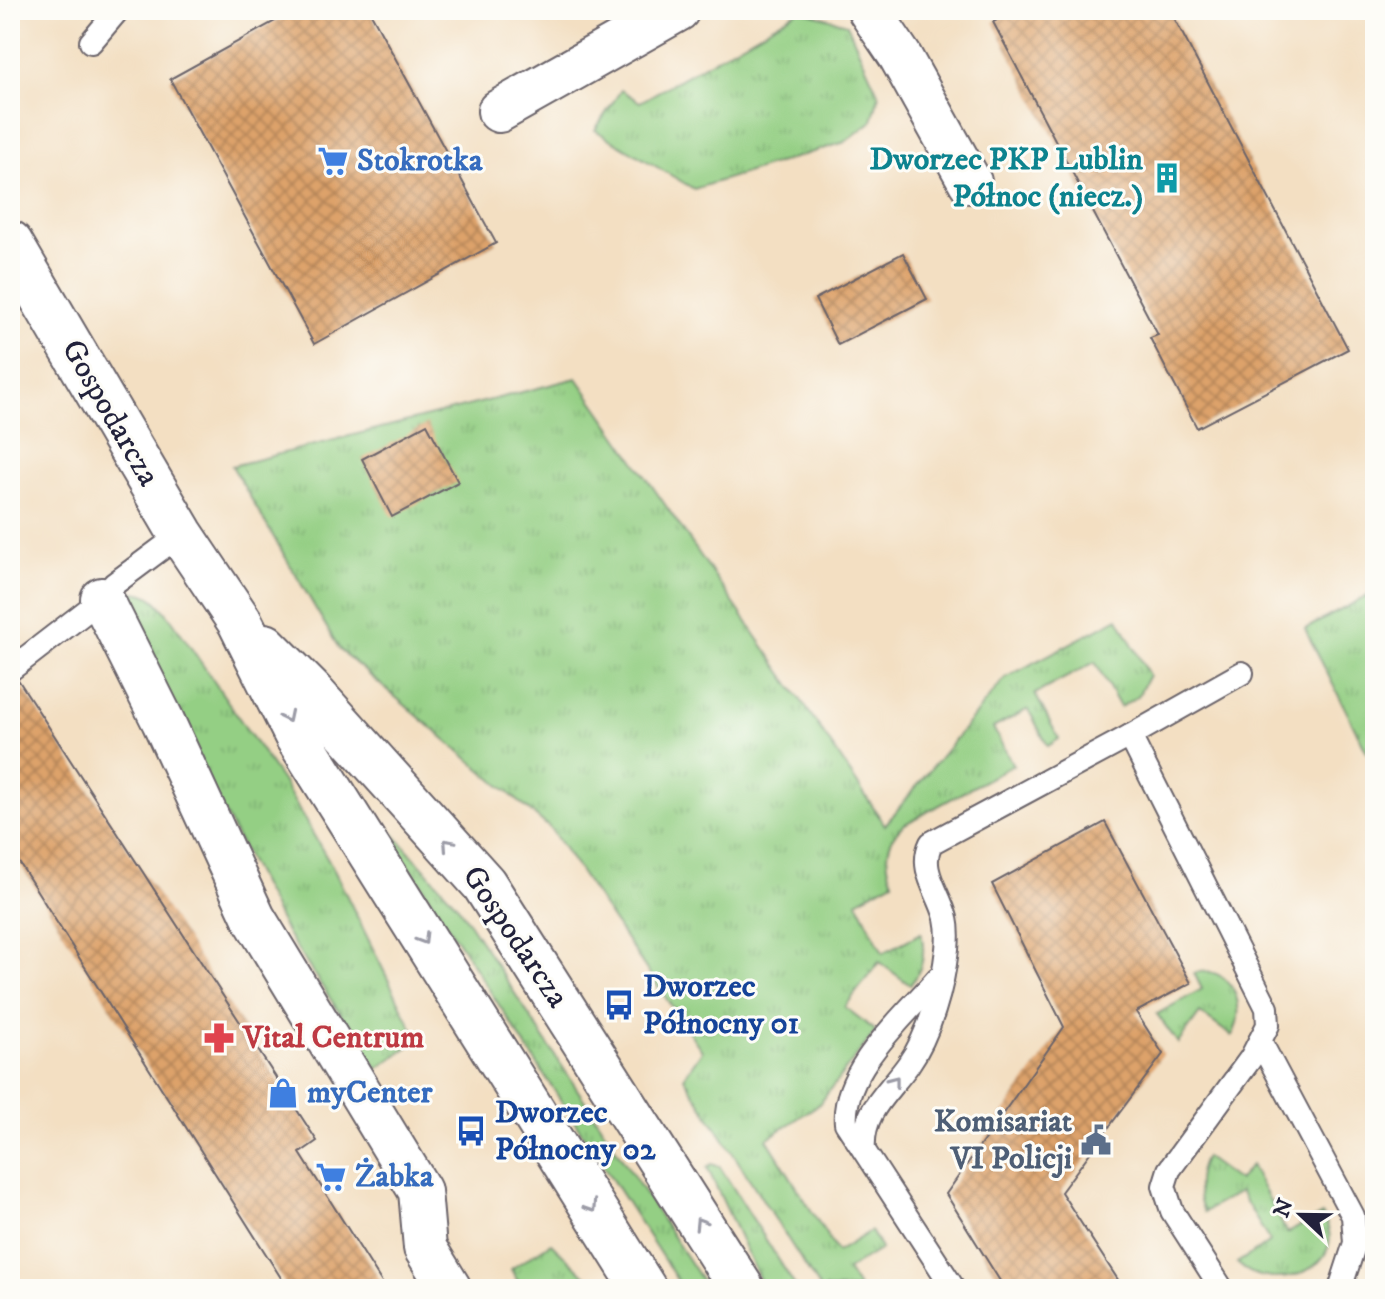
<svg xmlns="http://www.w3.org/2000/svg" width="1385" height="1299" font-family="'IM FELL DW Pica',serif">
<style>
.grass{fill:url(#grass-tufts);stroke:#5b7860;stroke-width:2}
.building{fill:url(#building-cross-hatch)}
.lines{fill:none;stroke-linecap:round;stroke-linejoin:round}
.service-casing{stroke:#6b646a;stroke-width:26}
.minor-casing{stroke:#6b646a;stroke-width:46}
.tertiary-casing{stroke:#6b646a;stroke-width:48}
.service{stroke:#fff;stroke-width:22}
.minor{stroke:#fff;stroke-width:42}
.tertiary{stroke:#fff;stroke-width:44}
.oneway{stroke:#9c9ca7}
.labels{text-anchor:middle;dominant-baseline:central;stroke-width:6;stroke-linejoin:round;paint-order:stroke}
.culture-label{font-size:32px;font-weight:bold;fill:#0d838f;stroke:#fdfcf7;text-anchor:end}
.shop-label{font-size:32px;font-weight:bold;fill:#366cbe;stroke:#fdfcf7;text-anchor:start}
.street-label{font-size:32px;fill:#22223b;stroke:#fdfcf7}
.transit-label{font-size:32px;font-weight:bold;fill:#164399;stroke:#fdfcf7;text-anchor:start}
.health-label{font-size:32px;font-weight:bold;fill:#be3a42;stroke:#fdfcf7;text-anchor:start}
.service-label{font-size:32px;font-weight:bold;fill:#4e5e75;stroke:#fdfcf7;text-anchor:end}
</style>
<defs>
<pattern id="grass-tufts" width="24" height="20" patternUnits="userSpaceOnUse" patternTransform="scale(2)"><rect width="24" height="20" fill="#94cf84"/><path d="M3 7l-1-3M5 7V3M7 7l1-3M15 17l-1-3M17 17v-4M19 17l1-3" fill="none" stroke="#7fb173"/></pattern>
<pattern id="building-cross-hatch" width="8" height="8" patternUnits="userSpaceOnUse" patternTransform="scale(2)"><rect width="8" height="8" fill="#dda26a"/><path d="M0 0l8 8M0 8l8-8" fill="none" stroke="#b38458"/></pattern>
</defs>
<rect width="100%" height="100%" fill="#fdfcf7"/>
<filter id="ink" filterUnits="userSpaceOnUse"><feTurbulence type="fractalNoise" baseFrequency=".0125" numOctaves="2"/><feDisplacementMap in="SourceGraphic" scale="16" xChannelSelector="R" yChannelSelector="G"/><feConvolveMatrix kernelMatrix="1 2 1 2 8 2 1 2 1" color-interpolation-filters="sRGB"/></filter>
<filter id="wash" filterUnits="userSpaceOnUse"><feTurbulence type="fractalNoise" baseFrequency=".006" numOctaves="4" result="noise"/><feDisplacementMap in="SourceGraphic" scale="32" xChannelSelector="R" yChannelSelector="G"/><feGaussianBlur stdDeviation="1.8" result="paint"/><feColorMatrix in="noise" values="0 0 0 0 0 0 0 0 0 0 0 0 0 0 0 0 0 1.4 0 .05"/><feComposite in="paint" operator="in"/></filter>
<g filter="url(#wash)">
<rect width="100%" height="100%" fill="#f3dfc2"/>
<g class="grass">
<path d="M800,10L847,24L879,95L872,121L845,142L694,189L595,130L621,90L640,102Z"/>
<path d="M577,378L805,706L885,825L1005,678L1118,618L1149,675L1138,696L1120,707L1095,662L1035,694L1059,739L1048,746L1028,709L993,728L1013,765L903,825C887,840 883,861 893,881L857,901L883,953L921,933C926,953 923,970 910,985L879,962L845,1007L876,1031L819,1104L767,1139L837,1252L871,1231L881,1249L847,1270L859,1289H820L684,1077L702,1051L550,828L340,650L232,466Z"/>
<path d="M132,592C152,592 160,605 172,620L284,784L335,872L418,1040L377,1069L287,934L163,695L125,605Z"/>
<path d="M1375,592V768L1305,629Z"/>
<path d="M374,812L458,906L707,1289H683Z"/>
<path d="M1204,971C1237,974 1246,1010 1232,1036L1200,1013L1178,1043L1157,1014L1202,989L1194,973Z"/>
<path d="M1205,1157L1238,1181L1251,1165L1287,1233L1322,1215C1355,1265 1273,1299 1237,1263L1270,1242L1240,1192L1204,1212C1196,1193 1195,1176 1205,1157Z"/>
<path d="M712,1164L720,1167L797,1289H764L707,1167Z"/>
<path d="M551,1243L599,1289H522L511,1269Z"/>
</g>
<g id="blocks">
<g class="building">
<path d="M295,10H369L496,243L314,344L170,79Z"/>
<path d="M1016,10H1170L1348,349L1197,428L1150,338L1158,335L993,22Z"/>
<path d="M903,253L927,299L838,345L815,299Z"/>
<path d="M427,424L458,482L392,517L362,459Z"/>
<path d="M19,681L317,1141L300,1153L386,1289H288L10,848V684Z"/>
<path d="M1105,822L1191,983L1136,1012L1163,1054L1061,1192L1124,1289H1005L946,1194L1064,1027L992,884Z"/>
</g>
</g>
</g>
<g filter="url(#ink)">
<use href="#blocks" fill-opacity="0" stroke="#6b646a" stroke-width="2"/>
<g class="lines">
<g class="service-casing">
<g id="service">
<path d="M91,42L118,10"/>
<path d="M10,670L102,599L114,584L181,534"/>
<path d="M1130,736L1242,673"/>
<path d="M938,978C906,1015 841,1070 846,1123L954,1289"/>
<path d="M1260,1041L1353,1216L1355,1243L1340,1289"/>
<path d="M864,1150C861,1112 888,1093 908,1065C930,1034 943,986 947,949C948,940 948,927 946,918C939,891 918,870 931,843L1130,736L1267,1008L1268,1025L1251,1058L1169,1170L1164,1186L1172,1211L1222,1289"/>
</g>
</g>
<g class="minor-casing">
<g id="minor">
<path d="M869,10L900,56L970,182"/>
<path d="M499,111L678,10"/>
<path d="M102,599L163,721L254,918L420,1191L425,1248L450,1289"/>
</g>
</g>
<g class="tertiary-casing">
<g id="tertiary">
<path d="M10,243L181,534L240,622L297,736L644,1289"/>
<path d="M265,646L310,691L484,884L742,1289"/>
</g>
</g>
<use href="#service" class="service"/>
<use href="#minor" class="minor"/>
<use href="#tertiary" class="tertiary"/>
</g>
<defs><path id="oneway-chevron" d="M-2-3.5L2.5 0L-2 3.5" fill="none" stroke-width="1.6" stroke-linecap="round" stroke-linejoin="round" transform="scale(2)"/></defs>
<g class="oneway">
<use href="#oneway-chevron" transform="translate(287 717) rotate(64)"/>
<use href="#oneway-chevron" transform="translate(448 844) rotate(-132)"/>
<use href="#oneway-chevron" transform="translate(423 939) rotate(58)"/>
<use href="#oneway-chevron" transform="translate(894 1081) rotate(-52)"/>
<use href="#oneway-chevron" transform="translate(591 1207) rotate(57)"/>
<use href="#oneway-chevron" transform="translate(700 1223) rotate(-122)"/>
</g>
</g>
<defs>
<g id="supermarket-bare" transform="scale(2.4)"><path d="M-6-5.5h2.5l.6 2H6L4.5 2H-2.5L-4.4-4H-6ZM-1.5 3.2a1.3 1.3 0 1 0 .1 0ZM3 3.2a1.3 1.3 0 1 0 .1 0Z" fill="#3f7fe0" stroke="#fdfcf7" stroke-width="2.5" paint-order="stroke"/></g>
<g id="building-bare" transform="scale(2.4)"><path d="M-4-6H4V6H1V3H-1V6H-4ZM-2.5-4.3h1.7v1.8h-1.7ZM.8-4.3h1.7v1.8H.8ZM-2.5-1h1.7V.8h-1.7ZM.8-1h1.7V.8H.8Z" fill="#0f9aa8" stroke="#fdfcf7" stroke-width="2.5" paint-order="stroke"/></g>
<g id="bus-bare" transform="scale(2.4)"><path d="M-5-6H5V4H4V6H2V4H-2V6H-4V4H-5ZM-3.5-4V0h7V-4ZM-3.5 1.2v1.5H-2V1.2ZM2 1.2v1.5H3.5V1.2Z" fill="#1a4fb4" stroke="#fdfcf7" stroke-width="2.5" paint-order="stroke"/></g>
<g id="pharmacy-bare" transform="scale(2.4)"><path d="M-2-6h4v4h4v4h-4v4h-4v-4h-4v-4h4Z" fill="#e0444e" stroke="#fdfcf7" stroke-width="2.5" paint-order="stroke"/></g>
<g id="shop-bare" transform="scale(2.4)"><path d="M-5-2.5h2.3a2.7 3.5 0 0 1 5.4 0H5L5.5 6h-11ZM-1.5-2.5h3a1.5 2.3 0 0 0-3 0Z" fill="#3f7fe0" stroke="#fdfcf7" stroke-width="2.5" paint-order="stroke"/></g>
<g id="civic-bare" transform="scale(2.4)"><path d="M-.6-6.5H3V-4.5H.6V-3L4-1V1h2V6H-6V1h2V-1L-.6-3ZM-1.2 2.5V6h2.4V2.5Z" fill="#5c6f8a" stroke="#fdfcf7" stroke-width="2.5" paint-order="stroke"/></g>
</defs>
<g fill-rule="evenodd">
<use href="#supermarket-bare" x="333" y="161"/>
<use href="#building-bare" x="1167" y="178"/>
<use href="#bus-bare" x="619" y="1005"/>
<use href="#pharmacy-bare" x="219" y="1038"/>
<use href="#shop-bare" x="283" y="1093"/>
<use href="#bus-bare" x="471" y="1131"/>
<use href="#civic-bare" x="1096" y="1140"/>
<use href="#supermarket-bare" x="331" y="1177"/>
</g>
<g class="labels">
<g class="culture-label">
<text x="1143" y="160">Dworzec PKP Lublin<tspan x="1143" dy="37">Północ (niecz.)</tspan></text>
</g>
<g class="shop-label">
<text x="357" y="161">Stokrotka</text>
<text x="307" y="1093">myCenter</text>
<text x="355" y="1177">Żabka</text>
</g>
<g class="street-label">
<text transform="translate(110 413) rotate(60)">Gospodarcza</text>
<text transform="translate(515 937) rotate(56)">Gospodarcza</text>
</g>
<g class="transit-label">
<text x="643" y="987">Dworzec<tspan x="643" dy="37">Północny 01</tspan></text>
<text x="495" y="1113">Dworzec<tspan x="495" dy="37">Północny 02</tspan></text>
</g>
<g class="health-label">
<text x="243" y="1038">Vital Centrum</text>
</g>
<g class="service-label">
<text x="1072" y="1122">Komisariat<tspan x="1072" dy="37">VI Policji</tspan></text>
</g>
</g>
<rect width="1385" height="1299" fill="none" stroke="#fdfcf7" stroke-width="40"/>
<g transform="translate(1301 1215) rotate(292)" stroke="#fdfcf7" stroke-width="6" paint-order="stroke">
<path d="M0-6L14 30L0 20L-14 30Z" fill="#22223b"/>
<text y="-12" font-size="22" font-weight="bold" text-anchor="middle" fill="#22223b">N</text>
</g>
</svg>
